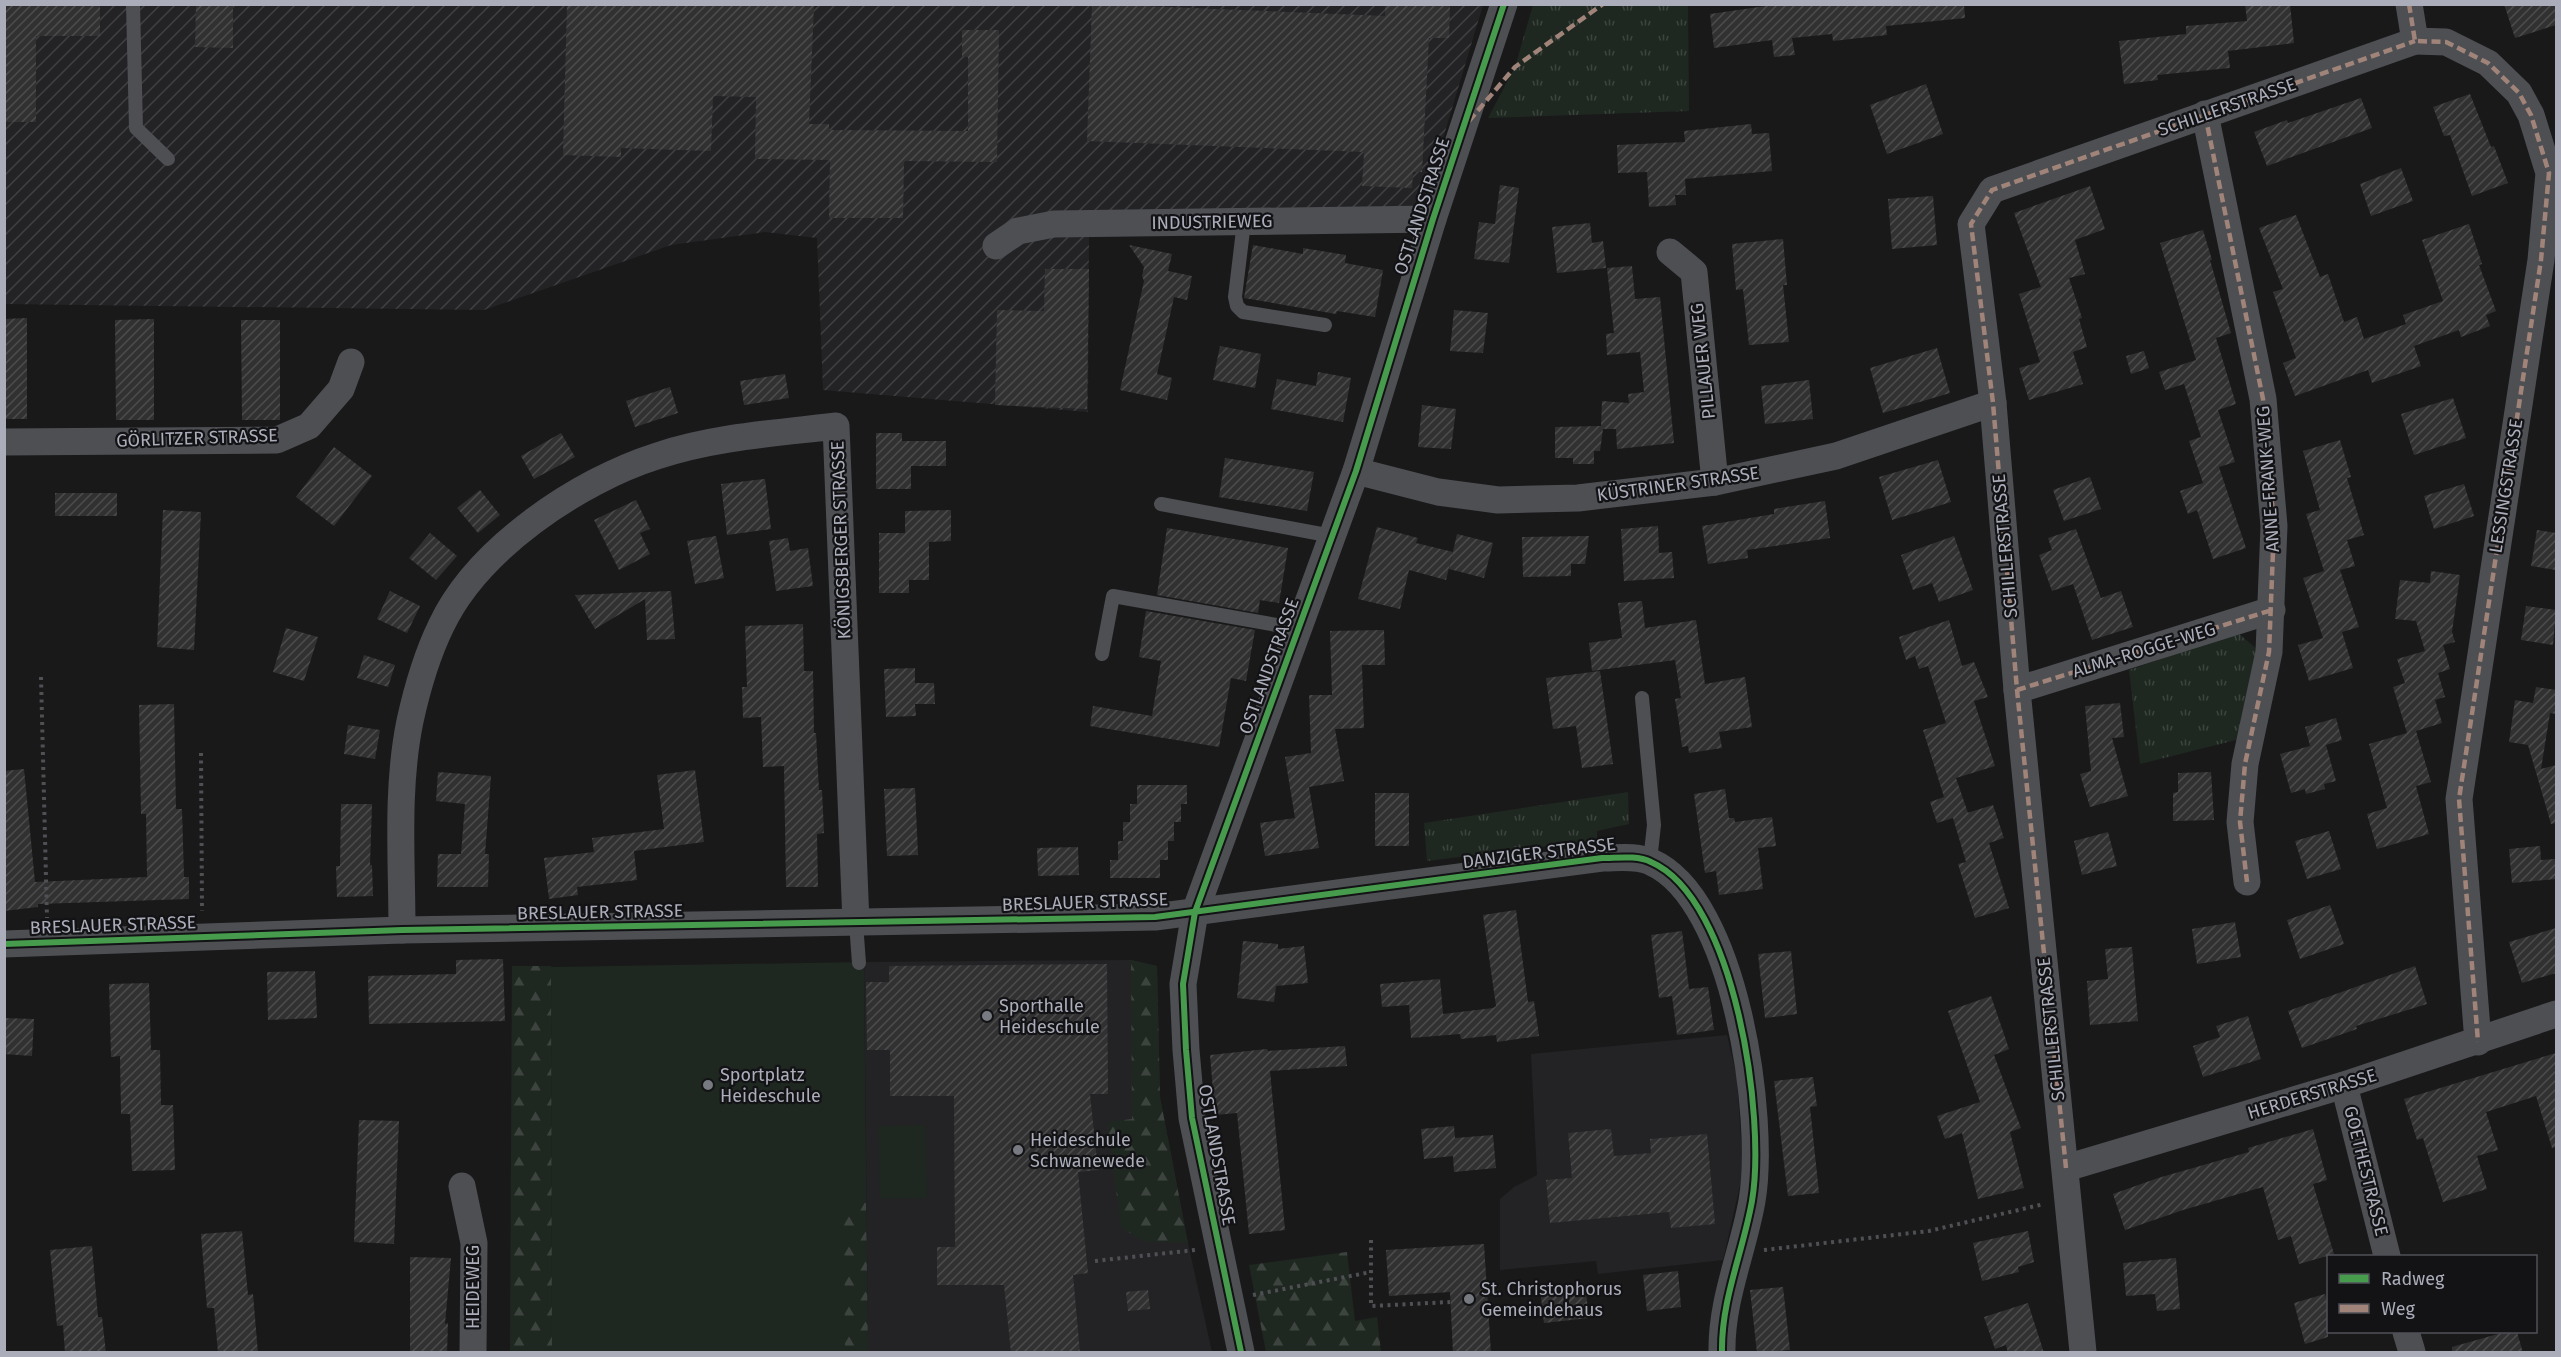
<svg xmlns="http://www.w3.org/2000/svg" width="2561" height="1357" font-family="'Fira Sans',sans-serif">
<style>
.built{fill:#232326}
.industrial{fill:url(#industrial-furrows)}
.grass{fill:#1f2721}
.forest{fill:url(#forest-firs)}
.park{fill:url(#park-tufts)}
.building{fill:url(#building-hatch)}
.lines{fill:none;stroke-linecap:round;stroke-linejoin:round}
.path{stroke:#4f5054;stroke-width:4;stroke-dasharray:3 4.5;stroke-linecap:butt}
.service{stroke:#4d4f53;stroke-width:14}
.minor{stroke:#4d4f53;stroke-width:27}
.quiet{stroke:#a18479;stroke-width:4.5;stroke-dasharray:9 4.5;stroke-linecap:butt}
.cycleway-casing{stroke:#131316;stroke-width:10}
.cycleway{stroke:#469c4c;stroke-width:6}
.poi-dot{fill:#787a82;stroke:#131316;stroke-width:2}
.labels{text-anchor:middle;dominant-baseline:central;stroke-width:4.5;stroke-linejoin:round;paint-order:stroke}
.street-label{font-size:18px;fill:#abaeba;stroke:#131316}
.poi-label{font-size:18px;fill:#abaeba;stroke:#131316;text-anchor:start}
</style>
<defs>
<pattern id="industrial-furrows" width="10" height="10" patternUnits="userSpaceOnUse" patternTransform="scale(1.5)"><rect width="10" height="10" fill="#232326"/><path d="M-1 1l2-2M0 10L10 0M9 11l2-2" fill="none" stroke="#404043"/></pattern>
<pattern id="forest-firs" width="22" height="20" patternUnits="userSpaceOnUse" patternTransform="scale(1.5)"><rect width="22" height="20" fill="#1f2721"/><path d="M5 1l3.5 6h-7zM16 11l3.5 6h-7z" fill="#3d443f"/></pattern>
<pattern id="park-tufts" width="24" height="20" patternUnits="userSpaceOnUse" patternTransform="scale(1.5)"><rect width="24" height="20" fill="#1f2721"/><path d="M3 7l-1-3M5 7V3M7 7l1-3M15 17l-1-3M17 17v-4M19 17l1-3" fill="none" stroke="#3d443f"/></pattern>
<pattern id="building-hatch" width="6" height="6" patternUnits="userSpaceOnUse" patternTransform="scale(1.5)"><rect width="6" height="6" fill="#313132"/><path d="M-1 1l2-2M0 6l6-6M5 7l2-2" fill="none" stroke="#4c4c4e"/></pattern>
</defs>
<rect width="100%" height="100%" fill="#19191a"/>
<g class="built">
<path d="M1131,960L1157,966L1160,1097L1188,1243L1212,1352H868L864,962Z"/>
<path d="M1727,1035L1737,1077L1743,1172L1723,1260L1598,1274L1596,1261L1500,1270V1199L1514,1187L1537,1175L1531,1054Z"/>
</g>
<path class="industrial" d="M5,5H1483L1415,232L1089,236L1088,412L823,390L817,238L765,232L671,245L484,310L5,304Z"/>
<g class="grass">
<path d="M864,962L868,1352H552L551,967Z"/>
<path d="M925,1125L927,1198L880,1199L878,1126Z"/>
</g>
<g class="forest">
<path d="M1131,960L1157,966L1160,1097L1188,1243L1142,1241L1121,1227L1107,1122L1132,1119Z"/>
<path d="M512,966H551L552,1352H510Z"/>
<path d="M844,1203H866L868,1352H845Z"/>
<path d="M1347,1252L1355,1321L1377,1317L1381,1352H1266L1249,1265Z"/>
</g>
<g class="park">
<path d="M1533,5H1688L1689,111L1488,118L1515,67Z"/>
<path d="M2238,633L2257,649L2240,739L2140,764L2129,670Z"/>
<path d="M1628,792L1629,824L1597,831V840L1427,861L1424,823Z"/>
</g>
<g class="building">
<path d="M4,4H100V36H36V122H4Z"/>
<path d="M196,4H233V48L195,47Z"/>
<path d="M567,4H814L809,124H829V130L968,131V57L962,56V30H999L997,162L904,161L903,218H829L830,160L755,159L756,97L713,96L711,151L621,148V157L563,155Z"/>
<path d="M1092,4L1385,16V4H1450L1449,38H1429L1422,172H1413L1412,188L1362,186L1364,152L1087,141Z"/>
<path d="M1780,4H1964L1965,18L1886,26L1887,35L1833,41L1832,34L1792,38L1795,55L1774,57L1772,40L1714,48L1710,14Z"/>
<path d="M2245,4H2290L2294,43L2228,51L2230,68L2157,75L2158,80L2124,84L2119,41L2186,34V26L2247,21Z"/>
<path d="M2504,4H2556V25L2515,38Z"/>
<path d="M1926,84L1943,134L1887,154L1870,105Z"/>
<path d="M2470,94L2491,147L2494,146L2508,183L2472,196L2450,135L2444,136L2433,107Z"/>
<path d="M2361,98L2372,128L2267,166L2254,132L2287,120L2288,123Z"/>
<path d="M1751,124L1752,134L1769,133L1772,171L1685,179L1686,195H1675L1676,205L1649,207L1647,172L1618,173L1617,145L1685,142L1684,131Z"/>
<path d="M2401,168L2413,201L2371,216L2360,184Z"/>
<path d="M1500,185L1519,188L1509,263L1474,259L1479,222L1495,224Z"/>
<path d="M2090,186L2105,229L2075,240L2085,274L2069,278L2082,318L2079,319L2087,347L2073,352L2083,384L2029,400L2019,368L2040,362L2019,294L2041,287L2014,213Z"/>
<path d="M1933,196L1937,245L1892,249L1888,199Z"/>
<path d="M2296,215L2320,277L2328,274L2344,322L2357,317L2364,339L2406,324L2403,315L2443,301L2422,240L2469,224L2482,264L2479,265L2496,311L2486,315L2490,326L2461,337L2459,330L2414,346L2421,366L2372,383L2368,370L2295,396L2283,363L2296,358L2273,292L2283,289L2259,228Z"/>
<path d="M1590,223L1592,243L1603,241L1606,268L1557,273L1552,227Z"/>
<path d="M2203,230L2212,260H2210L2231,333L2216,338L2236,404L2218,410L2235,462L2219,467L2246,548L2213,559L2197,510L2188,514L2180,491L2203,483L2189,441L2201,437L2184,384L2165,390L2159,372L2196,360L2160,243Z"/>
<path d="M1783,239L1787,285H1783L1789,342L1749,345L1743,289L1736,290L1732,244Z"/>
<path d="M1129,245L1172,254L1168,271L1192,276L1187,300L1174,297L1157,374L1172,378L1167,400L1120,390L1144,281L1142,276L1144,267Z"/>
<path d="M1253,245L1303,254V248L1346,255L1345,263L1383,270L1375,317L1337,311L1336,314L1244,298Z"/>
<path d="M1632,266L1635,299L1660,297L1674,443L1617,449L1616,429H1603L1600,451H1594V464H1573V458H1555V427L1601,426L1602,401L1629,403L1628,394L1644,392L1640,352L1607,355L1606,334L1614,333L1607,268Z"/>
<path d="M1045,269H1089L1087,409L995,405L997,310L1044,311Z"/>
<path d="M1454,310L1488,313L1483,353L1450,351Z"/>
<path d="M27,318V419H4V319Z"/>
<path d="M154,319V420H116L115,320Z"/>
<path d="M241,320H280V420H242Z"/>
<path d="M1220,346L1261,354L1255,388L1213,380Z"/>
<path d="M1937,348L1950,393L1883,413L1870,368Z"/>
<path d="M2144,351L2149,368L2131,374L2126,356Z"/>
<path d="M1318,372L1351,378L1343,422L1271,409L1277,379L1316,386Z"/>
<path d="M785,374L789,398L744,405L740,381Z"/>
<path d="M1809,380L1813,419L1765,424L1761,386Z"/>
<path d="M670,387L678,413L635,427L626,401Z"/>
<path d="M2453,398L2466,438L2414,455L2401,414Z"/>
<path d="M1422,405L1456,409L1451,449L1418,447Z"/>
<path d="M561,433L575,457L534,479L521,456Z"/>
<path d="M876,433H902V441H946V466H911V489H876Z"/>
<path d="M2340,440L2351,477L2347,478L2364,535L2347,540L2355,566L2340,570L2359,627L2342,632L2353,668L2309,681L2298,645L2323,638L2303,578L2324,571L2306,514L2320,510L2303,451Z"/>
<path d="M334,447L372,476L334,526L296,497Z"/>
<path d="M1225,458L1314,472L1307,511L1219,497Z"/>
<path d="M1938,460L1951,502L1892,520L1879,477Z"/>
<path d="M2090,477L2101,509L2064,521L2053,490Z"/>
<path d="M765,479L771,529L727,535L721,484Z"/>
<path d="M2464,484L2474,516L2434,529L2424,496Z"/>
<path d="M480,490L500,515L478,533L457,508Z"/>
<rect x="55" y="493" width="62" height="23"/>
<path d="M636,500L650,529L640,533L650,554L619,570L594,520Z"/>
<path d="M1825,501L1830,538L1747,550L1748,558L1708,564L1702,526L1774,514V509Z"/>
<path d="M163,510L201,512L194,650L157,647Z"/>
<path d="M951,510V541L929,542V580H909V593H879V533H905V511Z"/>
<path d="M1658,526L1659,553L1672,552L1674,578L1624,581L1621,529Z"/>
<path d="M1377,527L1418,538L1416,543L1453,552L1446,580L1409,570L1400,609L1358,599Z"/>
<path d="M1167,528L1288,548L1279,603L1260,600L1258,613L1157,595Z"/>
<path d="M2076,529L2101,598L2121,591L2133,627L2092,640L2073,584L2052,591L2039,555L2052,550L2048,538Z"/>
<path d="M2537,530L2556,533V570L2531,566Z"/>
<path d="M430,533L457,556L436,580L409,558Z"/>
<path d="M1457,534L1493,543L1484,578L1449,569Z"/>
<path d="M716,536L724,578L695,584L687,541Z"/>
<path d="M1589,536L1585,564H1571V576L1523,577L1522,537Z"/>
<path d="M1954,536L1973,590L1939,602L1932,583L1913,590L1901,555Z"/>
<path d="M788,538L790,551L808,548L813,586L776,591L769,541Z"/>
<path d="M2431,571L2460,575L2452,632L2455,642L2443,645L2450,669L2438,673L2445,697L2435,700L2442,723L2416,731L2431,782L2416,786L2429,834L2377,849L2367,814L2387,808L2369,744L2407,733L2393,687L2405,683L2397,659L2425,651L2416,621L2395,619L2400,580L2430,583Z"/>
<path d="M390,591L420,606L407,633L377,619Z"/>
<path d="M671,591L675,639L647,640L645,599L595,629L575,595Z"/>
<path d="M1642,601L1645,628L1696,620L1705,684L1745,677L1752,727L1719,732L1722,748L1689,753L1688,746L1682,747L1679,723L1675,699L1681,698L1675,660L1592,671L1589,643L1622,638L1618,603Z"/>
<path d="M2526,606L2556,610L2553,645L2521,640Z"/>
<path d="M1146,611L1255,630L1246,681L1231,678L1219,747L1090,726L1093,706L1152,716L1161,661L1139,657Z"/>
<path d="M1949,620L1962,666L1974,662L1988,697L1974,701L1995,766L1956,778L1968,813L1954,817L1993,805L2004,838L1989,843L2009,908L1975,918L1958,864L1966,862L1953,818L1937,823L1930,802L1944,797L1923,730L1946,723L1928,666L1919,669L1915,656L1906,660L1899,637Z"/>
<path d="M803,624L804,671H813L814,733H816L819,790H822L824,833L817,834L818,887H786L784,766L763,767L761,717L743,718L742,687H747L745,626Z"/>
<path d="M286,628L318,637L304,681L273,672Z"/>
<path d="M1384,630L1385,665H1362L1364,728L1335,729L1344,781L1309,787L1319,848L1265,856L1260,823L1295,818L1285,757L1311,753L1309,695H1332L1330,631Z"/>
<path d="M364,655L395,665L388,687L357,678Z"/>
<path d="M915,668V683H934L935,704H915L916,716L886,717L884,669Z"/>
<path d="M1600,671L1613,764L1582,768L1576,726L1553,729L1546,678Z"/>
<path d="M2536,687L2556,690V714L2550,713L2541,769L2556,765V823L2551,824L2528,745L2509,742L2515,700L2533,703Z"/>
<path d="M2120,703L2124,737L2112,738L2128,796L2090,807L2080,774L2091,771L2085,706Z"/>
<path d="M174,704L176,809H182L184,877H189V899L38,904V907L4,911V771L24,769L35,882L147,877L146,814H141L139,705Z"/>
<path d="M2336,718L2342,740L2326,745L2336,781L2324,784L2325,789L2306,794L2305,789L2291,793L2280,754L2310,746L2305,727Z"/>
<path d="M348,725L380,730L375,759L344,754Z"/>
<path d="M695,770L704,842L634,851L637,880L577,887L578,895L549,899L544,858L594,852L592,838L664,829L657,775Z"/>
<path d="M438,772L491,776L485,854H489L488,887H437L438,854H461L465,804L436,801Z"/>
<path d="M2211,772L2214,820L2173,821V793L2178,792V773Z"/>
<path d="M1137,785H1187V804H1181V822H1174V841H1168V860H1160V878H1110V860H1118V841H1123V822H1130V804H1137Z"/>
<path d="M915,788L918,855L887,856L884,789Z"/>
<path d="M1725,789L1729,818H1734L1735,822L1772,817L1776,846L1758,848L1763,889L1719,895L1716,871L1705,873L1694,794Z"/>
<rect x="1375" y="793" width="34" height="53"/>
<path d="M341,804H372L370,865H372L373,896L337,897L336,866H340Z"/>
<path d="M2329,831L2341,869L2307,879L2295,841Z"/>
<path d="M2108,832L2117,866L2082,875L2074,841Z"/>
<path d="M2540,846L2541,860L2555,859L2556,879L2512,883L2509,849Z"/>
<path d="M1078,847L1079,875L1038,876L1037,848Z"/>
<path d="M2330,905L2344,944L2300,959L2287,920Z"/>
<path d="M1516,910L1528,1002L1534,1001L1539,1036L1497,1042L1496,1035L1461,1039L1460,1034L1411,1038L1409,1005L1382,1007L1380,984L1440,979L1443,1014L1493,1008L1496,1006L1483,915Z"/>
<path d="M2235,922L2241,957L2197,964L2192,929Z"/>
<path d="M2556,928V973L2522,983L2509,942Z"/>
<path d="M1682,931L1689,989L1708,987L1714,1030L1677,1035L1672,996L1659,998L1651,935Z"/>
<path d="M1243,941L1278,944V949L1304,946L1308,983L1276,986L1274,1002L1237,998Z"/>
<path d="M2132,947L2138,1021L2090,1025L2087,981L2108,979L2105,949Z"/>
<path d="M1791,951L1797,1014L1765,1018L1758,954Z"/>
<path d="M503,959L505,1021L369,1024L368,976L456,974V960Z"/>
<path d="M1107,964L1108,1094H1090L1098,1170L1078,1172L1088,1273L1073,1275L1080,1353H1011L1004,1285H937V1247H955L954,1096H890V1050H867L866,982H889V966Z"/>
<path d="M2415,966L2427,1004L2356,1026L2357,1029L2302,1048L2288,1011Z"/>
<path d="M315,971L317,1018L268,1020L267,972Z"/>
<path d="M149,983L151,1050H160L161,1105H173L175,1170L132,1171L130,1114H121L120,1056L111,1057L109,984Z"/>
<path d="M1991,996L2009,1049L1994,1055L2021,1128L2010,1132L2024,1188L1978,1199L1962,1133L1945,1139L1937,1116L1980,1102L1948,1011Z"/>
<path d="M2248,1016L2261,1059L2203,1077L2193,1046L2220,1037L2216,1026Z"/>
<path d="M4,1018L34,1019L32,1056L4,1054Z"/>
<path d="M1345,1046L1347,1066L1270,1071L1285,1230L1249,1234L1237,1113L1215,1115L1210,1055L1267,1049L1268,1051Z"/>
<path d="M2556,1053V1147L2552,1148L2536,1096L2486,1112L2498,1150L2477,1156L2487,1189L2443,1202L2423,1138L2417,1140L2404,1099Z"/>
<path d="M1813,1077L1817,1106L1810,1107L1819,1193L1788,1196L1774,1081Z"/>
<path d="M359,1120L399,1121L394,1244L354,1242Z"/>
<path d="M1454,1126L1455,1138L1493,1135L1496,1168L1454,1172L1453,1156L1424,1159L1421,1129Z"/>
<path d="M1611,1129L1614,1156L1651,1153L1650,1139L1707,1134L1715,1224L1671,1228L1669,1212L1550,1223L1546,1180L1572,1178L1568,1133Z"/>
<path d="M2313,1129L2327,1180L2313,1184L2334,1254L2299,1264L2291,1236L2278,1240L2263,1187L2183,1210L2125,1230L2113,1194L2158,1178L2249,1152L2248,1148Z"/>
<path d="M242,1231L248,1295L253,1294L258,1353H218L214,1308H207L201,1234Z"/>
<path d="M2028,1231L2034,1262L2018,1267L2019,1272L1982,1281L1973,1243Z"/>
<path d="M1484,1244L1491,1353H1453L1450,1292L1389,1296L1386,1250Z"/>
<path d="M92,1246L98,1317H102L106,1353H65L63,1325L57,1326L50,1250Z"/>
<path d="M410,1257L451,1258L445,1324L448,1323L447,1353H410Z"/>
<path d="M2176,1258L2180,1309L2157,1311L2155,1294L2126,1296L2123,1263Z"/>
<path d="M1678,1271L1681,1307L1647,1311L1643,1275Z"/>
<path d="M1585,1284L1589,1318L1544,1323L1540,1289Z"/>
<path d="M1783,1287L1790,1350L1757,1353L1750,1290Z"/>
<path d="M1148,1290L1150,1309L1128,1311L1126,1292Z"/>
<path d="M2325,1294L2328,1306V1337L2305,1344L2294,1303Z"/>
<path d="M2028,1303L2044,1353H2008L2006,1345L1995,1349L1984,1317Z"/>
<path d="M2505,1332H2517L2523,1353H2452V1347Z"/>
</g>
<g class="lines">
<g class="path">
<path d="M41,677L47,918"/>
<path d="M201,753L202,911"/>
<path d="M1371,1240V1306L1450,1302"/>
<path d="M1764,1250L1929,1231L2044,1204"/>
<path d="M1095,1261L1195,1250"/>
<path d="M1253,1295L1371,1272"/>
</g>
<g class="service">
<path d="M133,4L136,128L168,159"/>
<path d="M1244,222L1235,297L1237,306L1243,312L1325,325"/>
<path d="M1161,504L1332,536"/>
<path d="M1102,654L1113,596L1299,629"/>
<path d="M1642,698L1654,825L1650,861"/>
<path d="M856,923L859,963"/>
</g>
<g class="minor">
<path d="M2409,4L2415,41L2446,42L2488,63L2519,93L2531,115L2549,173L2541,260L2459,799L2478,1042"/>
<path d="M2205,114L2263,399L2274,526L2269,652L2245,764L2240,822L2247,882"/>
<path d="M996,246L1018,231L1054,224L1433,219"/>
<path d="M1670,252L1694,272L1715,482"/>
<path d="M4,442L277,440L309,426L341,389L351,362"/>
<path d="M1356,471L1438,492L1498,500L1578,498L1715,482L1836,456L1993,403"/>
<path d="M2017,690L2272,610"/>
<path d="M402,930C402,861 396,789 410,721C417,689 427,655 441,626C477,549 578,481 657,456C714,437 777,433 836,426L856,923"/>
<path d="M4,944L402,930L1155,917L1602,858C1617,858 1637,855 1651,862C1736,899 1766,1119 1752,1201C1743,1252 1721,1300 1722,1352"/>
<path d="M2344,1085L2387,1256"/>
<path d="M2066,1168L2344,1085L2556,1014"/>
<path d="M462,1186L474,1243L473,1352"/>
<path d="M2406,1332L2412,1352"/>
<path d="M1241,1352L1192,1118L1186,1050L1183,984L1195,912L1356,471L1433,219L1504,4"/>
<path d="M2083,1352L2017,690L1993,403L1971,224L1992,190L2415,41"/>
</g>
<g class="quiet">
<path d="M2409,4L2415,41L2446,42L2488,63L2519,93L2531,115L2549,173L2541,260L2459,799L2478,1042"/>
<path d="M2205,114L2263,399L2274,526L2269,652L2245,764L2240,822L2247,882"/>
<path d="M1469,121L1515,67L1603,4"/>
<path d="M2017,690L2272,610"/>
<path d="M2066,1168L2017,690L1993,403L1971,224L1992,190L2415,41"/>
</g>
<g class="cycleway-casing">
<g id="cycleway">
<path d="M4,944L402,930L1155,917L1602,858C1617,858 1637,855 1651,862C1736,899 1766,1119 1752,1201C1743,1252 1721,1300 1722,1352"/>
<path d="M1241,1352L1192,1118L1186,1050L1183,984L1195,912L1356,471L1433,219L1504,4"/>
</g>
</g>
<use href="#cycleway" class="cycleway"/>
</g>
<g class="poi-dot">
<circle cx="987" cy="1016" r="6"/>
<circle cx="708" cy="1085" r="6"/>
<circle cx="1018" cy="1150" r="6"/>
<circle cx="1469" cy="1299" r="6"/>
</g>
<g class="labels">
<g class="street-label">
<text transform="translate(2227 107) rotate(-19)">SCHILLERSTRASSE</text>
<text transform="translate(1422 206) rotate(-72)">OSTLANDSTRASSE</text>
<text transform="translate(1212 222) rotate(-1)">INDUSTRIEWEG</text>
<text transform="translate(1703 361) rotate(-96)">PILLAUER WEG</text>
<text transform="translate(197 438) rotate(-2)">GÖRLITZER STRASSE</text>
<text transform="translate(2268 479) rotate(-94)">ANNE-FRANK-WEG</text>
<text transform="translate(1678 484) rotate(-8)">KÜSTRINER STRASSE</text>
<text transform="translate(2506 486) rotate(-81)">LESSINGSTRASSE</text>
<text transform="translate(841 540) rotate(-92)">KÖNIGSBERGER STRASSE</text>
<text transform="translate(2005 546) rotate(-95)">SCHILLERSTRASSE</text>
<text transform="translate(2144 650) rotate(-17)">ALMA-ROGGE-WEG</text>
<text transform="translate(1269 666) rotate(-70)">OSTLANDSTRASSE</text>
<text transform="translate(1539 853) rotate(-7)">DANZIGER STRASSE</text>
<text transform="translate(1085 902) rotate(-2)">BRESLAUER STRASSE</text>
<text transform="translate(600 912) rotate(-1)">BRESLAUER STRASSE</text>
<text transform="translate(113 925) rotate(-2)">BRESLAUER STRASSE</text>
<text transform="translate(2051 1029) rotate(-96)">SCHILLERSTRASSE</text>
<text transform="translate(2312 1094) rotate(-17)">HERDERSTRASSE</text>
<text transform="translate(1217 1155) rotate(80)">OSTLANDSTRASSE</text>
<text transform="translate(2366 1171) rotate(76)">GOETHESTRASSE</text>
<text transform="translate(473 1287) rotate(-90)">HEIDEWEG</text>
</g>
<g class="poi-label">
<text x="999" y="1006">Sporthalle<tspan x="999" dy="21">Heideschule</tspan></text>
<text x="720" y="1075">Sportplatz<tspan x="720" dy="21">Heideschule</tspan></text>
<text x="1030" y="1140">Heideschule<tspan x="1030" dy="21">Schwanewede</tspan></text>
<text x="1481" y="1289">St. Christophorus<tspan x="1481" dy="21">Gemeindehaus</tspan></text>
</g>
</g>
<rect width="2561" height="1357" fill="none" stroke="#abaeba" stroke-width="12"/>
<rect x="2327" y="1255" width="210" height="78" fill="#131316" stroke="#505158" stroke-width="1.5"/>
<rect x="2339" y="1274" width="30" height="9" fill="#469c4c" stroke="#505158" stroke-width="1.5"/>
<text x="2381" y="1285" font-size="18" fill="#abaeba">Radweg</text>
<rect x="2339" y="1304" width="30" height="9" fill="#a18479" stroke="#505158" stroke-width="1.5"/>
<text x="2381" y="1315" font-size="18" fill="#abaeba">Weg</text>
</svg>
